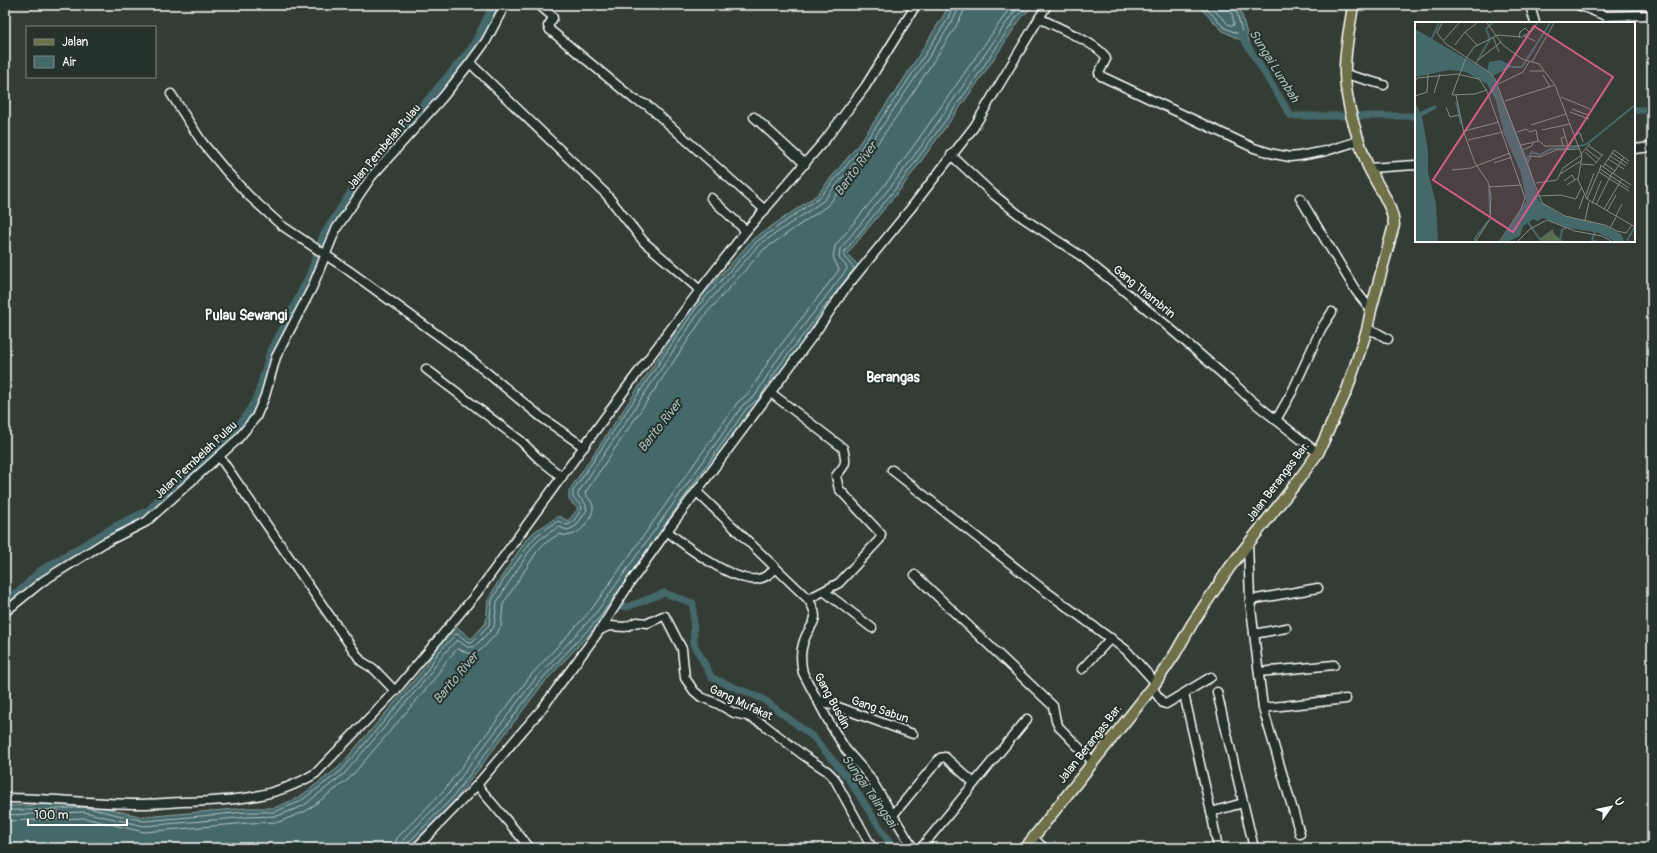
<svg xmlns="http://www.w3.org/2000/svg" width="1657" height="853" font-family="Pangolin,sans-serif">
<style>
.water{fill:#45686b;stroke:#8fa4a6}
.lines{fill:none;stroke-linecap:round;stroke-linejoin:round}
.shore{stroke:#b5c3c4;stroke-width:1}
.canal{stroke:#45686b;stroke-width:7}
.river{stroke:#45686b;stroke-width:12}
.minor-casing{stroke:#fff;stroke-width:11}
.major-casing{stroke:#fff;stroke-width:13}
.minor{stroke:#26332d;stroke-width:8}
.major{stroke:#6f714a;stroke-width:10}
.labels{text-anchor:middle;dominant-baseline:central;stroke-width:4;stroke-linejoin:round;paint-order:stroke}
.street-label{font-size:12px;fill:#fff;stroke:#26332d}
.water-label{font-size:13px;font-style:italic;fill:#abbbbc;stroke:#26332d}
.quarter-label{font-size:14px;font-weight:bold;fill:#fff;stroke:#26332d}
.inset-river{fill:none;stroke:#45686b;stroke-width:2}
.inset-road{fill:none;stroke:#858b86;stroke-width:1}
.view{fill:#d45d8c;fill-opacity:0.15;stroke:#d45d8c;stroke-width:2}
.inset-edge{fill:none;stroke:#fff;stroke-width:2}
</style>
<rect width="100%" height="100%" fill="#343d35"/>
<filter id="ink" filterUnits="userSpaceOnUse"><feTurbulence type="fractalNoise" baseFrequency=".025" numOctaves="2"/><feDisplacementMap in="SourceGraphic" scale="8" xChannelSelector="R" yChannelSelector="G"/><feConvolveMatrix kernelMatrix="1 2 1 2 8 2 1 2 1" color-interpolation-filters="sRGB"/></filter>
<g filter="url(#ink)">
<g class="water">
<path d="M950,5H1034L1022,17L976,85L903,186L847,254L860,267L783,368L761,402L750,411L603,619L542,685L456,799L408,848H5V806L84,803L143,817L247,808H274L298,798L338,768L421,672L435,651L457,627L471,639L486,623L488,600L498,582L526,540L534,532L559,516L568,521L578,509L569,500V491L693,306L753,239L817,195L858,145L902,82Z"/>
<path d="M1180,5H1239L1250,45L1223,31L1199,7L1184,8Z"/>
</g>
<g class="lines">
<g class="shore">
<path d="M1203,5L1225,28L1241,35L1242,32L1235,5"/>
<path d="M1209,5L1228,24L1233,26L1234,23L1230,5"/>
<path d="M664,526L747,408L759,399L779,366L854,269L853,267L844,257L845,251L900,183L973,82L1018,15L1028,5"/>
<path d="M5,810H44L84,807L144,821L247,812H274L299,802L341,771L424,675L438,653L456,634H458L468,642H472L489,625L492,600L501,584L530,543L537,535L558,521L567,525L572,523L582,509L581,505L573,498V491L696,308L756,242L820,197L861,148L905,85L946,22L954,5"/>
<path d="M5,815L84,812L144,826L248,817L277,816L303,806L344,774L427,678L442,656L456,641H459L467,647H474L494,627L497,602L506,587L533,546L540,539L558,527L568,530L576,526L587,510L585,503L578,496V493L700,311L759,245L823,201L865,151L909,87L950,25L958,10L959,5"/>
<path d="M5,821L84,818L144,832L248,823L279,822L306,811L349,779L432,682L447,660L457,649H459L467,653H476L482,649L497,633L501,626L503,604L538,550L544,544L559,534C563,535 567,536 571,535C581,533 594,517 593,506C592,501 587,497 585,493L705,315L763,250L827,206L870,154L914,91L955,28L963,13L965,5"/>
<path d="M394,848L397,838L445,789L531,675L591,610L738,402L750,392L770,359L839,270L833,257L835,246L891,177L915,144L1012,5"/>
<path d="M400,848L403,840L449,793L535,679L596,613L743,405L755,396L775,363L847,269V267L839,258L840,249L896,180L920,148L1014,12L1021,5"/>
<path d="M405,848L407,844L453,797L539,682L600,617L652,543"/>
</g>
<g class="canal">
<path d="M1241,35L1291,116H1416"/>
<path d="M1634,110H1652"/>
<path d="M613,604L627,607L664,593L693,603L694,644L712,678L763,699L813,737L848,778L893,848"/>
</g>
<path class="river" d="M5,602L22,592L41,573L119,527L150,512L172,488L206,460L241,427L259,399L272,354L290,320L313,273L325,237L357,187L380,155L428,103L474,49L496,5"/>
<g class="minor-casing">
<g id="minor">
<path d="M539,5L552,16L553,18L548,26L550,30L635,100L647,105L765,210"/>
<path d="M1530,5L1535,23"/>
<path d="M1578,5L1606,16L1652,15"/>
<path d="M1039,18C1051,24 1105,47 1106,59L1099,73L1101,76L1254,148L1274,154L1290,157L1299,156L1326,151L1358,141"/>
<path d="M470,63L606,194L644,242L700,290"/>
<path d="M1345,74L1384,85"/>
<path d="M171,94L202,142L226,171L248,195L281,225L348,270L468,357L541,417L584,447"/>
<path d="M754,117L805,164"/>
<path d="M1634,149L1652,147"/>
<path d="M951,155L993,194L1023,218L1081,256L1165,324L1234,384L1251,400L1318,453"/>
<path d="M1369,168L1416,165"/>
<path d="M711,198L746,231"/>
<path d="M1300,198L1356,291L1371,310"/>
<path d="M1367,330L1376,332L1388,339"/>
<path d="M426,369L521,441L538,458L562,477"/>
<path d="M771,393L843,448C847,464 846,464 836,476L839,489L881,534L880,539L839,583L808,599"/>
<path d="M1276,420L1292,392L1321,329L1332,312"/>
<path d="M219,456L361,661L374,669L395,691"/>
<path d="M892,470L1040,587L1126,650L1155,682"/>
<path d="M697,492L808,599C824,623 808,623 803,644C800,653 801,664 803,673L830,724L846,750L869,776L913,848"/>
<path d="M667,531C685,546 734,583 758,579C765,578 771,573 776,568"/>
<path d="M1248,543L1250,600L1263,708L1300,834"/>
<path d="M915,575L1053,706L1056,721L1059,727L1093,762"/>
<path d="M825,592L872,628"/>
<path d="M1250,600L1318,588"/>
<path d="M5,612L43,581L104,543L146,522L237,440L256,417L265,396L276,357L312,288L336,229L372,176L443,97L470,63L486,41L505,5"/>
<path d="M600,630L609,626L625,627L637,622L648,623L663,616H665L682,649L685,678L694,691L701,697L718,704L734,713L747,716L763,724L803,755L827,771L834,778L872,848"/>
<path d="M1254,634L1286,628"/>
<path d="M1082,669L1111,638"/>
<path d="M1259,672L1334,665"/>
<path d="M1152,688L1163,703L1166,704L1211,677"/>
<path d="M1217,692L1254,848"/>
<path d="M1184,694L1211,812L1218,848"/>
<path d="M816,699L913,734"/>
<path d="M1263,708L1346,699"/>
<path d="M477,785L530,848"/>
<path d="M5,798C50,798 94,804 139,804C153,804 167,803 181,802C229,801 275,799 316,773L395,691L477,593L630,383L700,290L746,231L825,140L865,87L916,5"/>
<path d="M1211,812L1243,803"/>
<path d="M893,815L940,758L945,757L974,783"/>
<path d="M1033,838L1044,848"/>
<path d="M416,848L477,785L520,734L541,710L600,630L628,586L667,531L815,333L845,289L911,208L974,127L1047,5"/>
<path d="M921,848L1027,719"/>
</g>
</g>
<g class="major-casing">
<path id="major" d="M1025,848L1152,688L1175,654L1192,624L1230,567L1297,482L1318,453L1347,390L1367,330L1371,310L1394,225C1392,202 1376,185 1367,164C1357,136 1346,105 1345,75C1344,52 1350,28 1353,5"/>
</g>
<use href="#minor" class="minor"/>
<use href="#major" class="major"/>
</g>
</g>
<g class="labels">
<g class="street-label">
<text transform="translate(384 147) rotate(-50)">Jalan Pembelah Pulau</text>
<text transform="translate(1144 292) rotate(39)">Gang Thambrin</text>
<text transform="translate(196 460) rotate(-43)">Jalan Pembelah Pulau</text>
<text transform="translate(1278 482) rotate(-53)">Jalan Berangas Bar.</text>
<text transform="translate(832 701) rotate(61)">Gang Busdin</text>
<text transform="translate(741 703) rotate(25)">Gang Mufakat</text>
<text transform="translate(880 710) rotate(19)">Gang Sabun</text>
<text transform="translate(1090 744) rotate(-52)">Jalan Berangas Bar.</text>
</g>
<g class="water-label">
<text transform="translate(1274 66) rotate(58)">Sungai Lumbah</text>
<text transform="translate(856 169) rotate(-54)">Barito River</text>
<text transform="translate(660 426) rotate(-52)">Barito River</text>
<text transform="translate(456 678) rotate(-50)">Barito River</text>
<text transform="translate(869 791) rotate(55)">Sungai Talingsai</text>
</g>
<g class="quarter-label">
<text x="246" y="315">Pulau Sewangi</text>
<text x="893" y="377">Berangas</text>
</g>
</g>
<g transform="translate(1415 22)">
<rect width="220" height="220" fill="#343d35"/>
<path d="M138,207L139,212L148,219H125L124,217Z" fill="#5a6d50"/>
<path d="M0,7L72,49L74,40L85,38L98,44L78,54L113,139L124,179L146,193L189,203L206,212L209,219H215H199L184,211L154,206L128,196L122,199L119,197L108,204L105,214L94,219H86L111,179L106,151L89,112L81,79L72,62L51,50L34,48L1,55ZM0,80L5,90L20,83L22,86L7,94L13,129V150L21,182L23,219H0Z" fill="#45686b"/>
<path class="inset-river" d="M16,18L24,1M0,35L48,37M60,43L75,17L71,7L77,1M97,45H107L135,1M41,80L46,102M111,138L117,130L125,133L136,127L157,126L172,122L220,83M74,167L75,192M123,196L130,186M112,199L126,219M60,219V216L74,198M145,219L147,208L152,205M181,219L177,218L181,207M212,219L220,204"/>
<path class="inset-road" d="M27,1L22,11L31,22L74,50L80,57L127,181L150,194L190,203L202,209L211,211L217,203M72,1L88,23L107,37L124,42L140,63L167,134L163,158L172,177L220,205M50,10L62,1M109,14L120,19M78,15L84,30M104,16L105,10L110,6L115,11M28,19L44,1M40,23L50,10L62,23M63,38L86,20M117,40L139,1M115,49H129M128,53L135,65M0,60L2,56L42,52L64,57L72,69L110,176L106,187L85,219M83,62L108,50L114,40M72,68L60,72L37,73L50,38L59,25L83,13L107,15L117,9L122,1M19,71L25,52M41,73L49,111L60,141L73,160L76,174L75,197L61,219M0,74L12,70L13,52M146,75L175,87M90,79L140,63M31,85L35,95L44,93M157,87L173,93M155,90L174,97M116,103L151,92M148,106L153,124M127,108L155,102M49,109L84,100M102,110L111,107L115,110L121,108L123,119M159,113L165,111L168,120M53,118L88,110M106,123L124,119L130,124H163M148,124L146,116L150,115M174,124L187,133M171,127L184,137M108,128L117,124L118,120M170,130L181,140M197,131L213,142M166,132L175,122M195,134L211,144M193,137L209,147M113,140L116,134L125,135L141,128L165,127M79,141L97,135M166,142L179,143M180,142L188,132M190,142L200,149M185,143L216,163M188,145L199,128L214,139M185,147L214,166M37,148L56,146L95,131M184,150L214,169M145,152L166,139M198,152L209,135M149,159L157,153L160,158M121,161L142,158L148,146L167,133M152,163L163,156M74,165L107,163M171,173L179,151M123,174L146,173L161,177L166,166M172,177L186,144M177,182L186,159M181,183L197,151M164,187L169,173M189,187L207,157M192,189L201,173M201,194L207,182M170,198L174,180M195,206L201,195M103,219L115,207L132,198L160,209L187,214L196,219"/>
<path class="view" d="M119,4L198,55L98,210L18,158Z"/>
<rect width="220" height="220" class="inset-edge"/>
</g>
<rect width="1657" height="853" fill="none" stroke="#26332d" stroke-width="20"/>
<rect x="10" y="10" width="1637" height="833" fill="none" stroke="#fff" stroke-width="1.5" filter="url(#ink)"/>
<rect x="26" y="26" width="130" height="52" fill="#26332d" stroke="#7d8581"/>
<rect x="34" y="39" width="20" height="6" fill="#6f714a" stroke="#7d8581"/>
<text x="62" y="46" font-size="12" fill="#ffffff">Jalan</text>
<rect x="34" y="56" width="20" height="12" fill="#45686b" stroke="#7d8581"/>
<text x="62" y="66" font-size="12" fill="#ffffff">Air</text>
<g transform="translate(1611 807) rotate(57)" stroke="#26332d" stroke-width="3" paint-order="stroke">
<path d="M0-3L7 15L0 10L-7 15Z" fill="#ffffff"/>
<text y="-6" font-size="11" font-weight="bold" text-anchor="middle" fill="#ffffff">U</text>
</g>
<path d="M28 819v6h99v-6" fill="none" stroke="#ffffff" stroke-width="2"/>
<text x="34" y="819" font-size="12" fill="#ffffff" stroke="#26332d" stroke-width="3" paint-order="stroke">100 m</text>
</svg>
